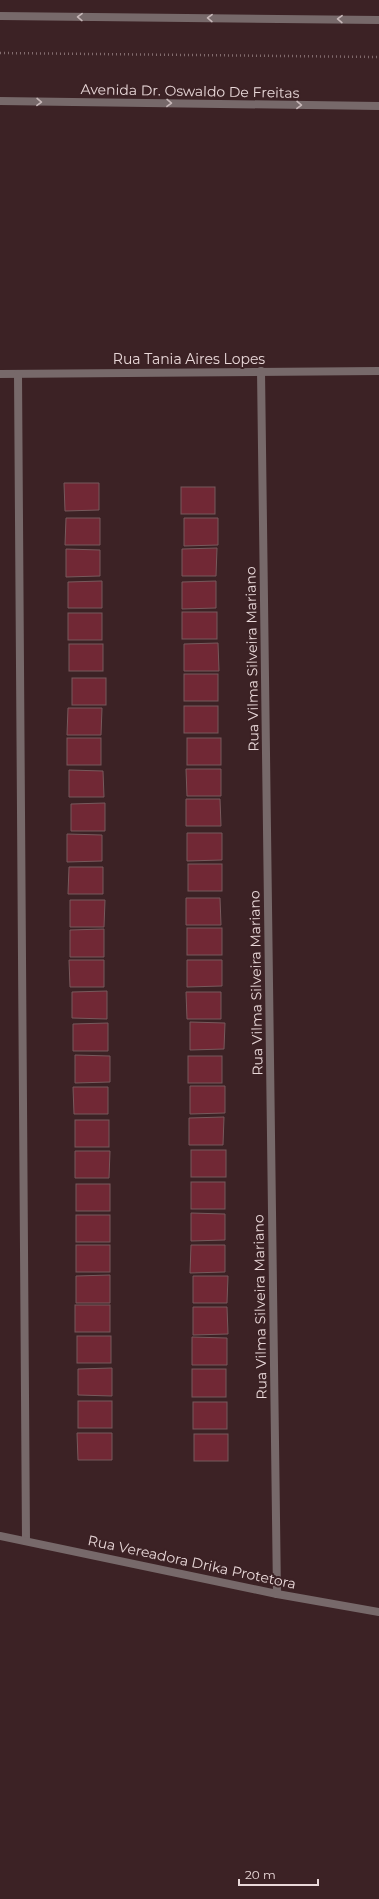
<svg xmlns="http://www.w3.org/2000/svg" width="379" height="1899" font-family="Montserrat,sans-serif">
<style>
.building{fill:#712835;stroke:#77595c}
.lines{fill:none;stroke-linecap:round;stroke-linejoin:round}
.path{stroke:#826c6e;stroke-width:2.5;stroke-dasharray:1 3;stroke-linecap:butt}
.street{stroke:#77696a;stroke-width:8}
.oneway{stroke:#c7b7b8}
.labels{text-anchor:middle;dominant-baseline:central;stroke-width:4;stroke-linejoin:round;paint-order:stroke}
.street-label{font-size:14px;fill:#e9d8d9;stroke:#3c2225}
</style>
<rect width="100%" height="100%" fill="#3c2225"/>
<g class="building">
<path d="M64,483H99V510L65,511Z"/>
<rect x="181" y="487" width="34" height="27"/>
<path d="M66,518H100V545H65Z"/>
<path d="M184,518H218V545L184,546Z"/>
<path d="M217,548L216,576H182V549Z"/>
<path d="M66,549L100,550V576L66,577Z"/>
<path d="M102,581V608H68V582Z"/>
<path d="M216,581V608L182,609V582Z"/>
<rect x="182" y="612" width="35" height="27"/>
<rect x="68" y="613" width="34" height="27"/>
<path d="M218,643L219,671H184V644Z"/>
<rect x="69" y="644" width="34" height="27"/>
<rect x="184" y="674" width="34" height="27"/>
<rect x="72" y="678" width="34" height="27"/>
<rect x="184" y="706" width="34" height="27"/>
<path d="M68,708H102L101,735H67Z"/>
<rect x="67" y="738" width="34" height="27"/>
<rect x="187" y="738" width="34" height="27"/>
<path d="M186,769H221V796H187Z"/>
<path d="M69,770L103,771L104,797H69Z"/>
<path d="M186,799H220L221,826H186Z"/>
<path d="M105,803V831H71V804Z"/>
<path d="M187,833H222V860L187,861Z"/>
<path d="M67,834L102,835V861L67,862Z"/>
<rect x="188" y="864" width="34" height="27"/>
<path d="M69,867H103V894H68Z"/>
<path d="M186,898H220L221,925H186Z"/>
<path d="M70,900H105L104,927H70Z"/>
<rect x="187" y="928" width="35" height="27"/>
<path d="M104,929V957H70V930Z"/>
<path d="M69,960H104V987H70Z"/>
<path d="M187,960H222V986L187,987Z"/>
<path d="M107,991V1019L72,1018V992Z"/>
<path d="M186,992H221V1019H187Z"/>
<path d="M190,1022L225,1023L224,1049L190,1050Z"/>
<path d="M108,1023V1051H73V1024Z"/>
<path d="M75,1055L110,1056V1082L75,1083Z"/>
<rect x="188" y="1056" width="34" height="27"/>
<path d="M190,1086H225V1113L190,1114Z"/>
<path d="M73,1087H108V1114H74Z"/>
<path d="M224,1117L223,1145H189V1118Z"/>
<rect x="75" y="1120" width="34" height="27"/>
<rect x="191" y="1150" width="35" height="27"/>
<path d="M75,1151H110L109,1178H75Z"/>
<rect x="191" y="1182" width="34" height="27"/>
<rect x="76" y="1184" width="34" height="27"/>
<path d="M191,1213L225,1214V1240L191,1241Z"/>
<rect x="76" y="1215" width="34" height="27"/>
<rect x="76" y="1245" width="34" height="27"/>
<path d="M191,1245H225V1272L190,1273Z"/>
<path d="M110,1275V1303H76V1276Z"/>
<path d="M193,1276H228L227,1303H193Z"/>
<rect x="75" y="1305" width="35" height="27"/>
<path d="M193,1307H227L228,1334L193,1335Z"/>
<rect x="77" y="1336" width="34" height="27"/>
<path d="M192,1337L227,1338V1365H192Z"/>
<path d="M112,1368V1396L78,1395V1369Z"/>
<rect x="192" y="1369" width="34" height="28"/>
<rect x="78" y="1401" width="34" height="27"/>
<rect x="193" y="1402" width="34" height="27"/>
<path d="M77,1433H112V1460H78Z"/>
<rect x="194" y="1434" width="34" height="27"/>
</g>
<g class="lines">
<path class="path" d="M0,53L379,57"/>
<g class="street">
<path d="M0,16L379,20"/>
<path d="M0,101L379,106"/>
<path d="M261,371L277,1594"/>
<path d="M0,374L379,371"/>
<path d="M18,374L26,1541"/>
<path d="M0,1536L277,1594L379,1612"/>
</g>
</g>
<defs><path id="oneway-chevron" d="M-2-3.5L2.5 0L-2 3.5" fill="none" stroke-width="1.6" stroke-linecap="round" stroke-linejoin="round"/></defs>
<g class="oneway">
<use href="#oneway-chevron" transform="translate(80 17) rotate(-179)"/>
<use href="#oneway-chevron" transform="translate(210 18) rotate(-179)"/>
<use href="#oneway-chevron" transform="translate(340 19) rotate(-179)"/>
<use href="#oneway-chevron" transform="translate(39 102) rotate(1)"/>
<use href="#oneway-chevron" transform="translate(169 103) rotate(1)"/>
<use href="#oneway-chevron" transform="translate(299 105) rotate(1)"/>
</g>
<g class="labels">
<g class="street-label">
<text transform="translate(190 91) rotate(1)">Avenida Dr. Oswaldo De Freitas</text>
<text x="189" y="359">Rua Tania Aires Lopes</text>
<text transform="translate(252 659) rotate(-91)">Rua Vilma Silveira Mariano</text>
<text transform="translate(256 983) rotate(-91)">Rua Vilma Silveira Mariano</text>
<text transform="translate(260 1307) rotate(-91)">Rua Vilma Silveira Mariano</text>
<text transform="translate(192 1562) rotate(12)">Rua Vereadora Drika Protetora</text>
</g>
</g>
<path d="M239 1879v6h79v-6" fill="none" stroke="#e9d8d9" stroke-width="2"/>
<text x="245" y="1879" font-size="12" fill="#e9d8d9" stroke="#3c2225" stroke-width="3" paint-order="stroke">20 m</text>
</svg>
